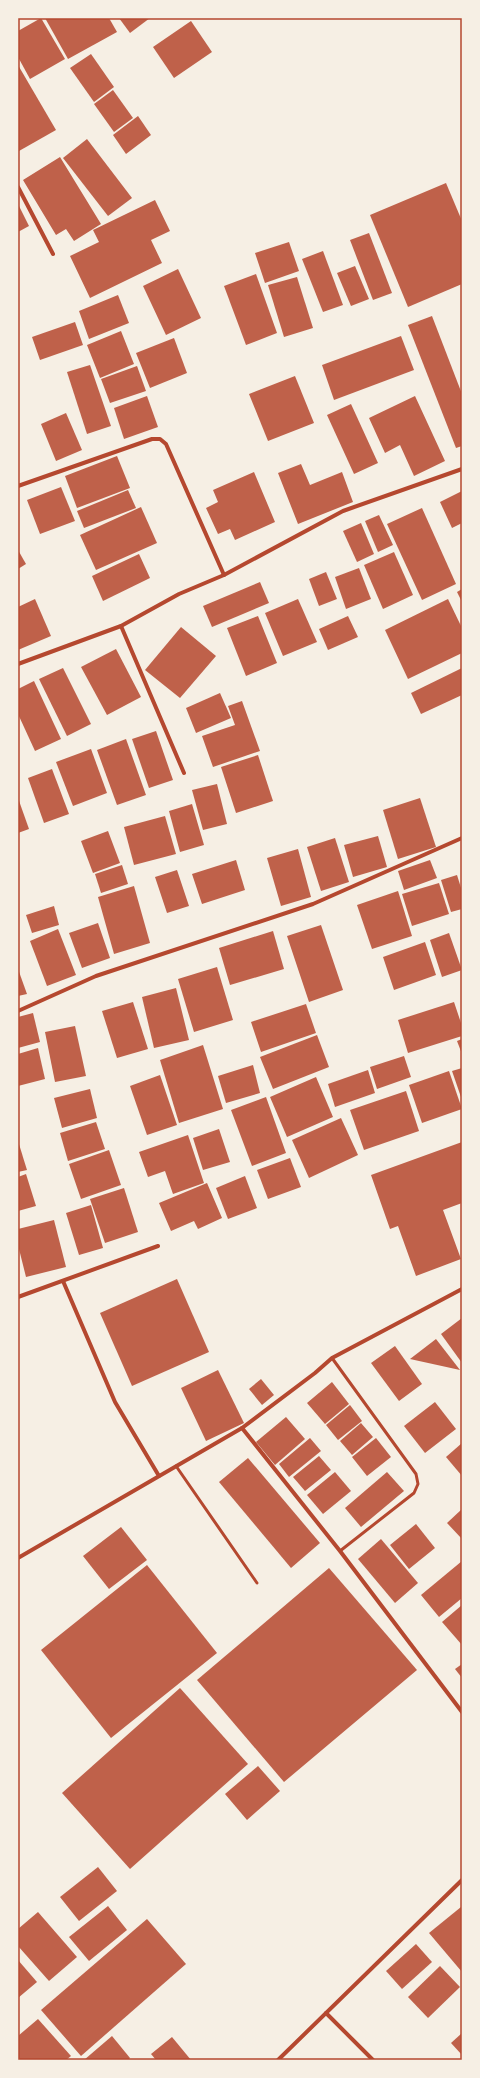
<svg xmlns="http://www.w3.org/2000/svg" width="480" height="2078" font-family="'Source Serif 4',serif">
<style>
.building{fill:#bf614a}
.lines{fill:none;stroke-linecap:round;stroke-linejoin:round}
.service{stroke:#b5482f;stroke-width:3}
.minor{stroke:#b5482f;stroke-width:4}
.neatline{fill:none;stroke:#b5482f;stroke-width:1.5}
</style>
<rect width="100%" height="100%" fill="#f6efe4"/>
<g class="building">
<path d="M41,18L65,59L30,79L18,57V31Z"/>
<path d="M45,18H109L117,32L68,59Z"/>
<path d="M119,18H150L130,33Z"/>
<path d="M191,21L212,52L174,78L153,47Z"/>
<path d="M91,54L114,87L94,102L70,68Z"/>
<path d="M18,65L56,130L19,151L18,149Z"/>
<path d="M113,90L133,118L114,132L94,104Z"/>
<path d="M138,116L151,135L126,154L113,135Z"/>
<path d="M87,139L132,198L108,216L63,158Z"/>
<path d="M60,157L101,224L74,241L66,229L56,235L23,180Z"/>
<path d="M446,183L462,221V284L408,307L370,215Z"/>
<path d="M155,200L170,231L151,240L162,263L90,298L70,256L99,242L93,230Z"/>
<path d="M18,204L29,226L18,232Z"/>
<path d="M369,233L392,293L373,300L350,240Z"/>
<path d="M289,242L299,271L265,283L255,253Z"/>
<path d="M323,251L343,305L323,312L302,259Z"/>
<path d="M355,266L369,299L351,306L337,273Z"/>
<path d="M178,269L201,318L166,335L143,286Z"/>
<path d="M256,274L277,333L246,345L224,286Z"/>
<path d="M297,277L313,328L284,337L268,285Z"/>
<path d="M118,295L129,323L89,339L79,311Z"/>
<path d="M432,316L462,394V446L456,448L408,325Z"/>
<path d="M75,322L83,345L40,360L32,337Z"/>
<path d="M121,331L134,364L100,378L87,345Z"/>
<path d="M401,336L414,370L334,400L322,365Z"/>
<path d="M174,338L187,373L150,388L136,353Z"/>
<path d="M90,365L111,426L87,434L67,372Z"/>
<path d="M137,366L146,391L110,403L101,379Z"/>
<path d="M295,376L314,423L268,441L249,394Z"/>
<path d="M147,396L158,427L124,439L114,408Z"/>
<path d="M415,396L445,461L414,476L400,445L385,453L369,418Z"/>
<path d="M351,404L378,463L354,474L327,415Z"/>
<path d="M66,413L82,450L56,461L41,424Z"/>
<path d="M117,456L130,488L77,508L65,476Z"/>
<path d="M301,464L310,485L342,472L353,502L298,524L278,473Z"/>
<path d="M254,472L275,522L235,540L230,529L218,534L206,508L218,502L213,490Z"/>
<path d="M61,487L75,521L40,534L27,500Z"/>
<path d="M128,490L136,508L84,528L77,511Z"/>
<path d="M462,491V523L452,528L440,502Z"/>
<path d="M141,507L157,543L96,570L80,535Z"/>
<path d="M422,508L456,584L422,600L387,524Z"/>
<path d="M379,515L393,545L378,552L365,521Z"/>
<path d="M361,523L374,554L357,562L343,531Z"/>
<path d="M18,550L26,564L18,569Z"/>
<path d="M394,552L413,595L383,609L364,565Z"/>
<path d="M139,554L150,578L103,601L92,576Z"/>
<path d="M359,568L371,599L346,609L335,577Z"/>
<path d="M326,572L337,599L319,606L309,579Z"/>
<path d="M260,582L269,603L212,627L203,606Z"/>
<path d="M462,589V602L457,592Z"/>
<path d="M35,599L51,636L18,650V607Z"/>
<path d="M298,599L317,642L283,656L265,613Z"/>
<path d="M448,599L462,628V653L408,679L385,630Z"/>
<path d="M258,616L277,663L246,676L227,628Z"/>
<path d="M348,616L358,637L328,650L319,629Z"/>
<path d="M181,627L216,656L180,698L145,670Z"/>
<path d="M116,649L141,697L107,715L81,667Z"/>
<path d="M63,668L91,724L67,736L39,679Z"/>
<path d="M462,668V695L421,714L411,693Z"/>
<path d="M34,681L61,739L35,751L18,714V689Z"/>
<path d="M220,693L231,718L196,733L186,708Z"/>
<path d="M242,701L260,751L213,767L202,736L235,725L228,706Z"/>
<path d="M156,731L173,780L149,788L132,739Z"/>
<path d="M126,739L146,795L117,805L97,750Z"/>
<path d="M91,749L107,793L73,806L56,762Z"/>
<path d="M258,755L273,801L236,813L221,767Z"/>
<path d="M52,769L69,814L44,823L28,778Z"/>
<path d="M217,784L227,824L203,830L192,790Z"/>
<path d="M18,798L29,829L18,833Z"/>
<path d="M420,798L436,847L398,859L383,810Z"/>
<path d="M192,804L204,845L180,852L169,811Z"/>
<path d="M165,816L176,854L134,865L124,827Z"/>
<path d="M108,831L120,863L93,873L81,841Z"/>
<path d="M378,836L387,867L353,877L344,845Z"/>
<path d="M335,838L349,882L321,891L307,847Z"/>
<path d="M298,849L311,897L281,906L267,858Z"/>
<path d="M236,860L245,890L202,904L192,874Z"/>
<path d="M430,860L437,878L404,890L398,871Z"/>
<path d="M122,865L128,884L101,893L95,874Z"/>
<path d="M177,870L189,906L167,913L155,877Z"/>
<path d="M457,875L462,891V909L451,912L441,880Z"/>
<path d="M439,883L449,914L412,926L402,894Z"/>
<path d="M134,886L150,943L114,954L98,897Z"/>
<path d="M398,891L412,936L372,949L357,905Z"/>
<path d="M54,906L59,925L32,933L26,915Z"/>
<path d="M98,923L110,958L82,968L69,933Z"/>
<path d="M321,925L343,990L309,1002L287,936Z"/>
<path d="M58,929L76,975L47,986L30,941Z"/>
<path d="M273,931L284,969L230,985L219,948Z"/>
<path d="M449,933L462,970L442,977L430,940Z"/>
<path d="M425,942L436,975L394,990L383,957Z"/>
<path d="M217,967L233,1020L194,1032L178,979Z"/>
<path d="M18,969L27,994L18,996Z"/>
<path d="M176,988L189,1040L154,1048L142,997Z"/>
<path d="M133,1002L148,1049L117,1058L102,1011Z"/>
<path d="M454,1002L462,1026V1036L408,1053L398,1020Z"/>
<path d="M306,1004L316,1033L261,1052L251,1022Z"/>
<path d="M33,1013L40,1042L18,1048V1017Z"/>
<path d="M75,1026L86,1076L55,1082L45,1032Z"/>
<path d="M317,1035L329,1067L273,1089L260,1057Z"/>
<path d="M462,1039V1054L457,1041Z"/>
<path d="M203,1045L223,1109L179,1123L160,1060Z"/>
<path d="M38,1048L45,1079L18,1086V1054Z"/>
<path d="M404,1056L411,1077L377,1089L370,1067Z"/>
<path d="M253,1065L260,1093L226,1103L218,1076Z"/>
<path d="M462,1068V1100L452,1071Z"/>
<path d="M368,1070L375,1093L335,1107L328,1084Z"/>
<path d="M449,1071L462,1109L422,1123L409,1085Z"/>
<path d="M160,1075L177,1125L147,1135L130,1086Z"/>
<path d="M316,1077L333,1117L287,1137L270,1097Z"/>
<path d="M90,1089L97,1118L62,1128L54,1098Z"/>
<path d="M406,1091L419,1131L364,1150L350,1110Z"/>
<path d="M266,1097L286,1153L252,1166L231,1110Z"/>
<path d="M341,1118L358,1155L309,1178L292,1140Z"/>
<path d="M96,1122L105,1149L68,1161L60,1133Z"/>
<path d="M219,1129L230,1162L203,1170L193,1138Z"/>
<path d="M188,1135L204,1183L173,1194L165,1171L148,1177L139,1152Z"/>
<path d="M18,1141L27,1170L18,1172Z"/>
<path d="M462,1142V1203L443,1210L461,1259L416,1276L398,1226L390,1229L371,1175Z"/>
<path d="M109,1150L121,1185L81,1199L69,1164Z"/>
<path d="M290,1158L301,1187L268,1199L257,1170Z"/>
<path d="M26,1174L36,1206L18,1211V1177Z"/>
<path d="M245,1176L257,1208L228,1219L216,1188Z"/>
<path d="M207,1183L222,1218L198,1229L194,1221L171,1231L159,1203Z"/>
<path d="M124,1188L138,1232L105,1243L90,1199Z"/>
<path d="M91,1205L103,1248L79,1255L66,1213Z"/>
<path d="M54,1220L66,1267L26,1277L18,1245V1229Z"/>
<path d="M177,1279L209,1352L132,1386L100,1313Z"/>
<path d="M462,1318V1363L441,1334Z"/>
<path d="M436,1339L460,1370L410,1359Z"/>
<path d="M395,1346L422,1384L399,1401L371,1363Z"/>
<path d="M218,1370L244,1423L206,1441L181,1388Z"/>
<path d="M261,1379L274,1395L262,1405L249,1389Z"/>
<path d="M332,1382L349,1404L325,1424L307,1403Z"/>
<path d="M435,1402L456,1429L425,1453L404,1426Z"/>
<path d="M350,1405L362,1421L338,1440L326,1425Z"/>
<path d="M286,1417L305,1439L275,1465L256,1442Z"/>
<path d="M361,1423L373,1437L352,1455L340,1441Z"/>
<path d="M310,1438L321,1451L289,1477L279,1464Z"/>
<path d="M376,1438L391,1457L367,1476L352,1457Z"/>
<path d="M462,1443V1476L446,1457Z"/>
<path d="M319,1456L331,1470L305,1491L293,1477Z"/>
<path d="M248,1458L320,1543L291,1568L219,1482Z"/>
<path d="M335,1472L351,1491L323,1514L307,1495Z"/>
<path d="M387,1472L404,1491L361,1527L345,1508Z"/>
<path d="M462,1509V1539L447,1523Z"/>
<path d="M416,1524L435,1548L409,1569L390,1545Z"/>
<path d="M121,1527L147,1560L109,1589L83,1556Z"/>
<path d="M381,1539L418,1583L395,1603L358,1559Z"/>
<path d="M462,1561V1598L439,1617L421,1595Z"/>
<path d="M147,1565L217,1653L111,1738L41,1650Z"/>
<path d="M329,1568L417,1670L284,1782L197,1680Z"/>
<path d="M462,1605V1645L442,1622Z"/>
<path d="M462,1664V1678L455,1669Z"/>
<path d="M180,1688L248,1764L130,1869L62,1793Z"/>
<path d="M258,1766L280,1791L247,1820L225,1794Z"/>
<path d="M98,1867L117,1891L79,1921L60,1897Z"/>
<path d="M108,1906L127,1930L89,1961L69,1937Z"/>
<path d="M461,1907L462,1908V1972L429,1933Z"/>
<path d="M38,1912L77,1957L49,1981L18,1946V1929Z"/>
<path d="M147,1919L186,1964L81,2056L41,2010Z"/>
<path d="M416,1944L432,1962L402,1989L386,1971Z"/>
<path d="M18,1960L37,1982L18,1998Z"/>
<path d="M440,1966L460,1987L428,2018L408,1997Z"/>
<path d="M38,2019L71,2056L66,2060H18V2036Z"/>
<path d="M462,2033V2055L451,2043Z"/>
<path d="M112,2036L130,2058L128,2060H84Z"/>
<path d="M172,2037L191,2060H156L151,2054Z"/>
</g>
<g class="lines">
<g class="service">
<path d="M332,1358L416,1474L418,1484L414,1493L340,1551"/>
<path d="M176,1466L257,1583"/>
</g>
<g class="minor">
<path d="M18,187L53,254"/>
<path d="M18,486L152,439H160L166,444L224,575"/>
<path d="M121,626L184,773"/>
<path d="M18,664L121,626L179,594L224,575L343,511L462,469"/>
<path d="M18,1011L96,976L313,904L462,838"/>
<path d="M63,1281L115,1402L159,1476"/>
<path d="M18,1297L158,1246"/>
<path d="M242,1428L340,1551L462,1712"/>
<path d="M18,1558L242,1428L315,1373L332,1358L462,1289"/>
<path d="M326,2013L373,2060"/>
<path d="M278,2060L462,1880"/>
</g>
</g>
<rect width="480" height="2078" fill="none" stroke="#f6efe4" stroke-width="38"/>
<rect x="19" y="19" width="442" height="2040" class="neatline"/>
</svg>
